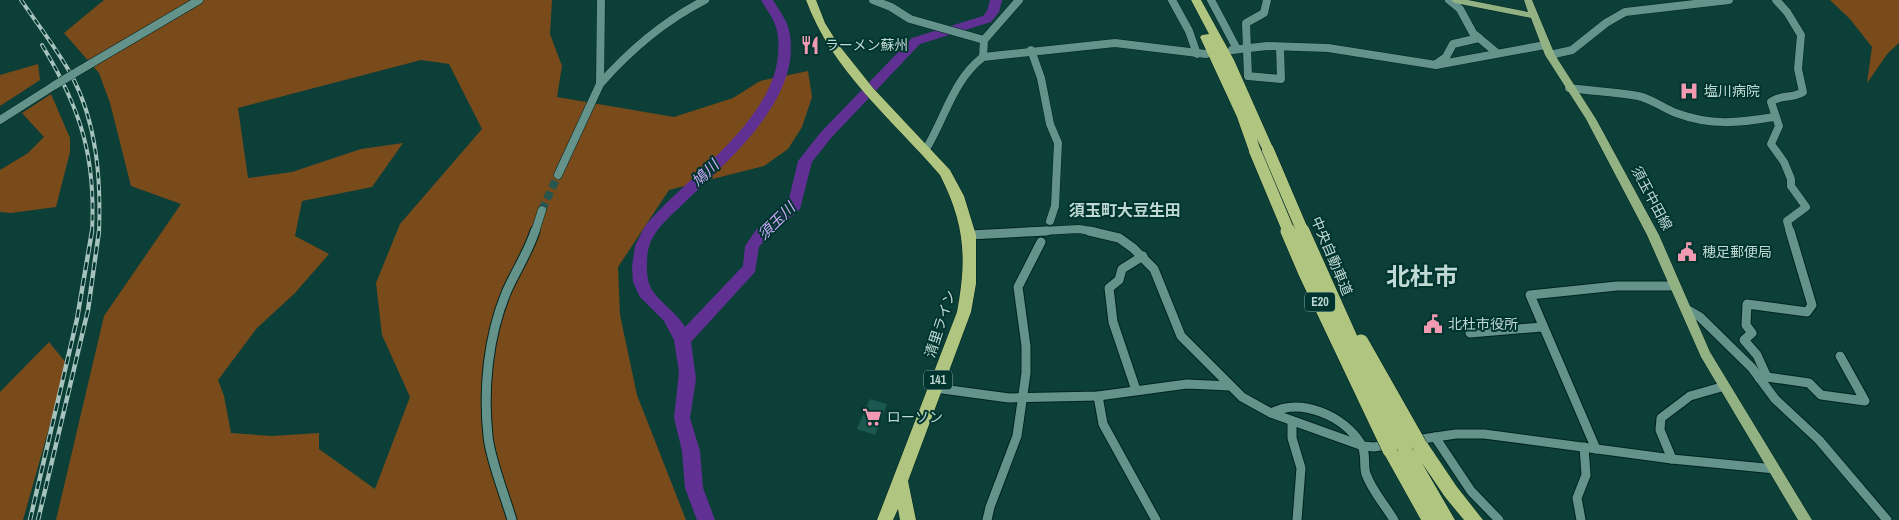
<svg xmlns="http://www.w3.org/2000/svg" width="1899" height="520" font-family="'Archivo Narrow','Noto Sans JP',sans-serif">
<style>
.green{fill:#794a1a;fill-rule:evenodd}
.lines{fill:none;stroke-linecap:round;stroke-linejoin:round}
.river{fill:#613093;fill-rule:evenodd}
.building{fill:#1b584f}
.minor-tunnel{stroke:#27564f;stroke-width:8;stroke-dasharray:8 4;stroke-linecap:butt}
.minor-far1-casing{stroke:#00241f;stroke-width:9}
.minor-casing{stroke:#00241f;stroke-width:11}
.major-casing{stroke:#00241f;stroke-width:1}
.highway-casing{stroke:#00241f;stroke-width:1}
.minor-far1{stroke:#64938b;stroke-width:8}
.minor{stroke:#64938b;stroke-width:9}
.major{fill:#92b284;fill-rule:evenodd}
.highway{fill:#b0c680;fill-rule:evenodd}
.rail-far1-casing{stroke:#a5c2bc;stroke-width:4}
.rail-casing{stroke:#a5c2bc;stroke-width:4.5}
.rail-far1{stroke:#00342e;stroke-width:2;stroke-dasharray:6;stroke-linecap:butt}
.rail{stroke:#00342e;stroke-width:2.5;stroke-dasharray:8;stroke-linecap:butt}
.minor-bridge-casing{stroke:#00241f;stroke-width:9;stroke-linecap:butt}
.highway-bridge-far1-casing{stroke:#00241f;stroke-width:13;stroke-linecap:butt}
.highway-bridge-casing{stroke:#00241f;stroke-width:16;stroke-linecap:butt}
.minor-bridge{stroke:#64938b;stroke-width:8}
.highway-bridge-far1{stroke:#b0c680;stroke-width:12}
.highway-bridge{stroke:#b0c680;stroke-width:15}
.labels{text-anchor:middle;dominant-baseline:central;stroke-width:4;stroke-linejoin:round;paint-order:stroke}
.shield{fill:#00342e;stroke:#87a8a2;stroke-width:1}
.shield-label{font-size:12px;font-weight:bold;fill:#c1d9d4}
.poi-label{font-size:14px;fill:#c1d9d4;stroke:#00342e;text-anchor:start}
.street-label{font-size:14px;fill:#c1d9d4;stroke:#00342e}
.water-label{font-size:15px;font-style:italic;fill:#cdadfb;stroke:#00342e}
.quarter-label{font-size:16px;font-weight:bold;fill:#c1d9d4;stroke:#00342e}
.town-label{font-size:24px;font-weight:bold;fill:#c1d9d4;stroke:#00342e}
</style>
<rect width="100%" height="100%" fill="#0c3f38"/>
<g class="green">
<path d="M104,0H552L550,34L562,66L557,97L674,117L733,98L760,81L808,71L812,97L802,127L788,149L764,166L669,190L618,267L620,315L637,395L686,520H56L104,316L181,204L131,186L110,103L99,73L64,33ZM421,60L449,64L482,129L400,224L376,283L382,335L410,397L375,489L319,449V433L272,436L231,433L224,396L218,380L257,328L295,293L329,254L295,236L302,201L372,187L403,143L361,149L292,172L248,178L238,108Z"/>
<path d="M1830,0H1899V43L1888,53L1867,83L1872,47L1850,19Z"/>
<path d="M38,64L40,80L0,106V75Z"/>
<path d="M51,94L70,138V152L56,207L11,213L0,212V170L28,153L44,137L22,113Z"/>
<path d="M49,342L67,364L23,520H0V392Z"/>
</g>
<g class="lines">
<path class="river" d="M761,0H773C778,9 787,20 789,30C804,98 728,160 685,202C674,213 659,225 652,239C646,250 646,268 648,280C652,299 676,310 685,327L743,266L745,246L756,230L788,203L798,161L821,132L912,38L983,16L987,11L990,0H1002L999,12L991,22L920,44L831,138L812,162L800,209L766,238L759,247L755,272L691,342L696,379L690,418L700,451L703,488L715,520H697L685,488L682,451L674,418L679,372L674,340L664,321L640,297L633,282L632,267L635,246L645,226C690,172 792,111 777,31C775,20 766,9 761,0Z"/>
</g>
<path class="building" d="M870,399L887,404L875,435L857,429Z"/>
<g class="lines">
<path class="minor-tunnel" d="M542,210L558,175"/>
<g class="minor-far1-casing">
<g id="minor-far1">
<path d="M873,0L891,7L910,19L984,40"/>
<path d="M1172,0L1189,31L1197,54"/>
<path d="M1211,0L1237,49"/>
<path d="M1267,0L1264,13L1246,23L1248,76L1281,79L1280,47"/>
<path d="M1449,0L1460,9L1473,33L1497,53"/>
<path d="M1776,0L1787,12L1801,35L1798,69L1803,92C1793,99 1780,94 1771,102L1779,126L1771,144L1784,162L1791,179V186L1806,207L1787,221L1790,232"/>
<path d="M1031,50L1041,78L1050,124L1058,143L1055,206L1050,221"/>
<path d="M1232,50L1267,46L1328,48L1436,65L1545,45"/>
<path d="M1550,55L1572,50L1606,23L1625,12L1729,0"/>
<path d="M983,57L984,40L1019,0"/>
<path d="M1436,64L1446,57L1453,44L1479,38"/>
<path d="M80,70L199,0"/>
<path d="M600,84C630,50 664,21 705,0"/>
<path d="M1569,88C1592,91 1615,92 1638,96C1652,99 1663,108 1676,113C1711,126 1738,123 1774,117"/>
<path d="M0,120L55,85"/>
<path d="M926,149C945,118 953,80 983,57L1115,43L1206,54"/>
<path d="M558,175L600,84L601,0"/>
<path d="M535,232L542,210"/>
<path d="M1024,232L1079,229L1096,232"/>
</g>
</g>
<g class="minor-casing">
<g id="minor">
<path d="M1089,231L1119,238L1133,248L1154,269L1181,336L1242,397L1271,413L1363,446L1374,447L1392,444"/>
<path d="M969,235L1047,231"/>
<path d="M1686,309L1700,317L1752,368L1775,399L1819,440L1887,520"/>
<path d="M1470,333L1542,327"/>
<path d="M1767,377L1809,383L1821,395L1865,401L1840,356"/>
<path d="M1759,378L1767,377L1757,355L1744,340L1752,333L1746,325L1747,304L1807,312L1812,305L1790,231"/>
<path d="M935,388L1009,398L1098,396L1187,384L1230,386"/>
<path d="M1136,390L1113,322L1109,288L1119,280L1122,269L1143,256"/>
<path d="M1098,396L1103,424L1156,520"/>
<path d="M1271,413C1301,397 1344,416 1361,444C1367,453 1363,465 1366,474C1372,491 1385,505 1394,520"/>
<path d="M1292,421V438L1301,468L1297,520"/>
<path d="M1435,437L1471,491L1499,520"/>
<path d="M1415,440L1456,434H1484L1672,459L1775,469"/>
<path d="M1596,449L1530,295L1617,286H1675"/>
<path d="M1672,459L1660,430L1661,418L1690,396L1725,386"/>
<path d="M512,520C505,496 490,459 488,436C483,389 488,337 506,293C515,272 528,253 535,231"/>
<path d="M987,520L990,507L1017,436L1026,373V346L1018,287L1041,242"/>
<path d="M1581,520L1577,498L1586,475L1584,447"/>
</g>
</g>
<g class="major-casing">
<path id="major" d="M1451,0H1468L1528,12L1524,0H1532L1555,55L1596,119L1659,235L1710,352L1812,520H1798L1701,357L1647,235L1586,119L1545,55L1531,18L1455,3Z"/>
</g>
<g class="highway-casing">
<g id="highway">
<path d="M806,0H816L825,23L838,44L873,88L950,170L964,196L976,235V284L971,312L908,481L916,520H900L898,509L893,520H877L957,312C967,259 965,224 940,175C892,119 832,71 806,0Z"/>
<path d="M1191,0H1201L1234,60L1274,150L1272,153H1264L1257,139L1261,151L1259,154H1251L1249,151L1237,117L1200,37L1202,35L1209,34Z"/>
<path d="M1420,439L1426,441L1457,487L1483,520H1464L1445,497L1422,463L1455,520H1421L1382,450L1384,445L1390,443L1397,448L1399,443L1405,441L1412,446L1414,441Z"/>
</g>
</g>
<use href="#minor-far1" class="minor-far1"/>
<use href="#minor" class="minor"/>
<use href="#major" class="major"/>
<use href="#highway" class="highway"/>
<g class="rail-far1-casing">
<g id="rail-far1">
<path d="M21,0C38,25 57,49 72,76C97,124 101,179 99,232"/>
<path d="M42,45C81,109 96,157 92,232"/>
</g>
</g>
<g class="rail-casing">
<g id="rail">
<path d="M30,520L77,319L92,231"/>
<path d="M38,520L88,310L99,231"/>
</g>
</g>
<use href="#rail-far1" class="rail-far1"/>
<use href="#rail" class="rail"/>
<g class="minor-bridge-casing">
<path id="minor-bridge" d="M55,85L80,70"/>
</g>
<g class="highway-bridge-far1-casing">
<g id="highway-bridge-far1">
<path d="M1268,150L1303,232"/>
<path d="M1255,151L1289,232"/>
</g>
</g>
<g class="highway-bridge-casing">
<g id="highway-bridge">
<path d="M1288,231L1306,273L1390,450"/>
<path d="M1302,231L1350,338L1405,448"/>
<path d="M1361,342L1420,446"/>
</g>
</g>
<use href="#minor-bridge" class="minor-bridge"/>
<use href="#highway-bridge-far1" class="highway-bridge-far1"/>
<use href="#highway-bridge" class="highway-bridge"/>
</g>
<defs>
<g id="restaurant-bare" transform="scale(1.5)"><path d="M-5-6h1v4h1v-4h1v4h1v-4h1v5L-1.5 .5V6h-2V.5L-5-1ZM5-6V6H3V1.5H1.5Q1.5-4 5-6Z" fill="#f19ab1" stroke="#00342e" stroke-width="2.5" paint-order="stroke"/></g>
<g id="hospital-bare" transform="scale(1.5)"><path d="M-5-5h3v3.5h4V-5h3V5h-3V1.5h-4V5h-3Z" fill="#f19ab1" stroke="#00342e" stroke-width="2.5" paint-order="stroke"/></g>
<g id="civic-bare" transform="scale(1.5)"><path d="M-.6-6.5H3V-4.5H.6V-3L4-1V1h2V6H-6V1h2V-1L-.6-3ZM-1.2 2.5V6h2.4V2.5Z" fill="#f19ab1" stroke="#00342e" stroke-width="2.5" paint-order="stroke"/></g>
<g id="supermarket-bare" transform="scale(1.5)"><path d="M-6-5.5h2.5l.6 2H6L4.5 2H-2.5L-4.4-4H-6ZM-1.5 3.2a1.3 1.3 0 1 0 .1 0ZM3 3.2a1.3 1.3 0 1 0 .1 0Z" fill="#f19ab1" stroke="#00342e" stroke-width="2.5" paint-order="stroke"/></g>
</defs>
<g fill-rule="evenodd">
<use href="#restaurant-bare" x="810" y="45"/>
<use href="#hospital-bare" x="1689" y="91"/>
<use href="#civic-bare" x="1687" y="252"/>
<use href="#civic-bare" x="1433" y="324"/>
<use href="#supermarket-bare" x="872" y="417"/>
</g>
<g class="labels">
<g class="shield">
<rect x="1305" y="292.5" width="30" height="19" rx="4"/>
<rect x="924" y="370.5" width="28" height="19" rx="4"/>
</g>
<g class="shield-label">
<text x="1320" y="302">E20</text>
<text x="938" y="380">141</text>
</g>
<g class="poi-label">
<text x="825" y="45">ラーメン蘇州</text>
<text x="1704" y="91">塩川病院</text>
<text x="1702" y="252">穂足郵便局</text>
<text x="1448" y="324">北杜市役所</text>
<text x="887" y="417">ローソン</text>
</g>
<g class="street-label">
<text transform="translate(1652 198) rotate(62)">須玉中田線</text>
<text transform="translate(1332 256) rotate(67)">中央自動車道</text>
<text transform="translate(940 324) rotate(-72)">清里ライン</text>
</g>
<g class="water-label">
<text transform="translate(705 173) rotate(-45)">鳩川</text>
<text transform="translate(776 221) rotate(-45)">須玉川</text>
</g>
<g class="quarter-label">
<text x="1125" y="210">須玉町大豆生田</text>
</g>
<g class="town-label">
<text x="1422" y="276">北杜市</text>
</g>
</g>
</svg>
